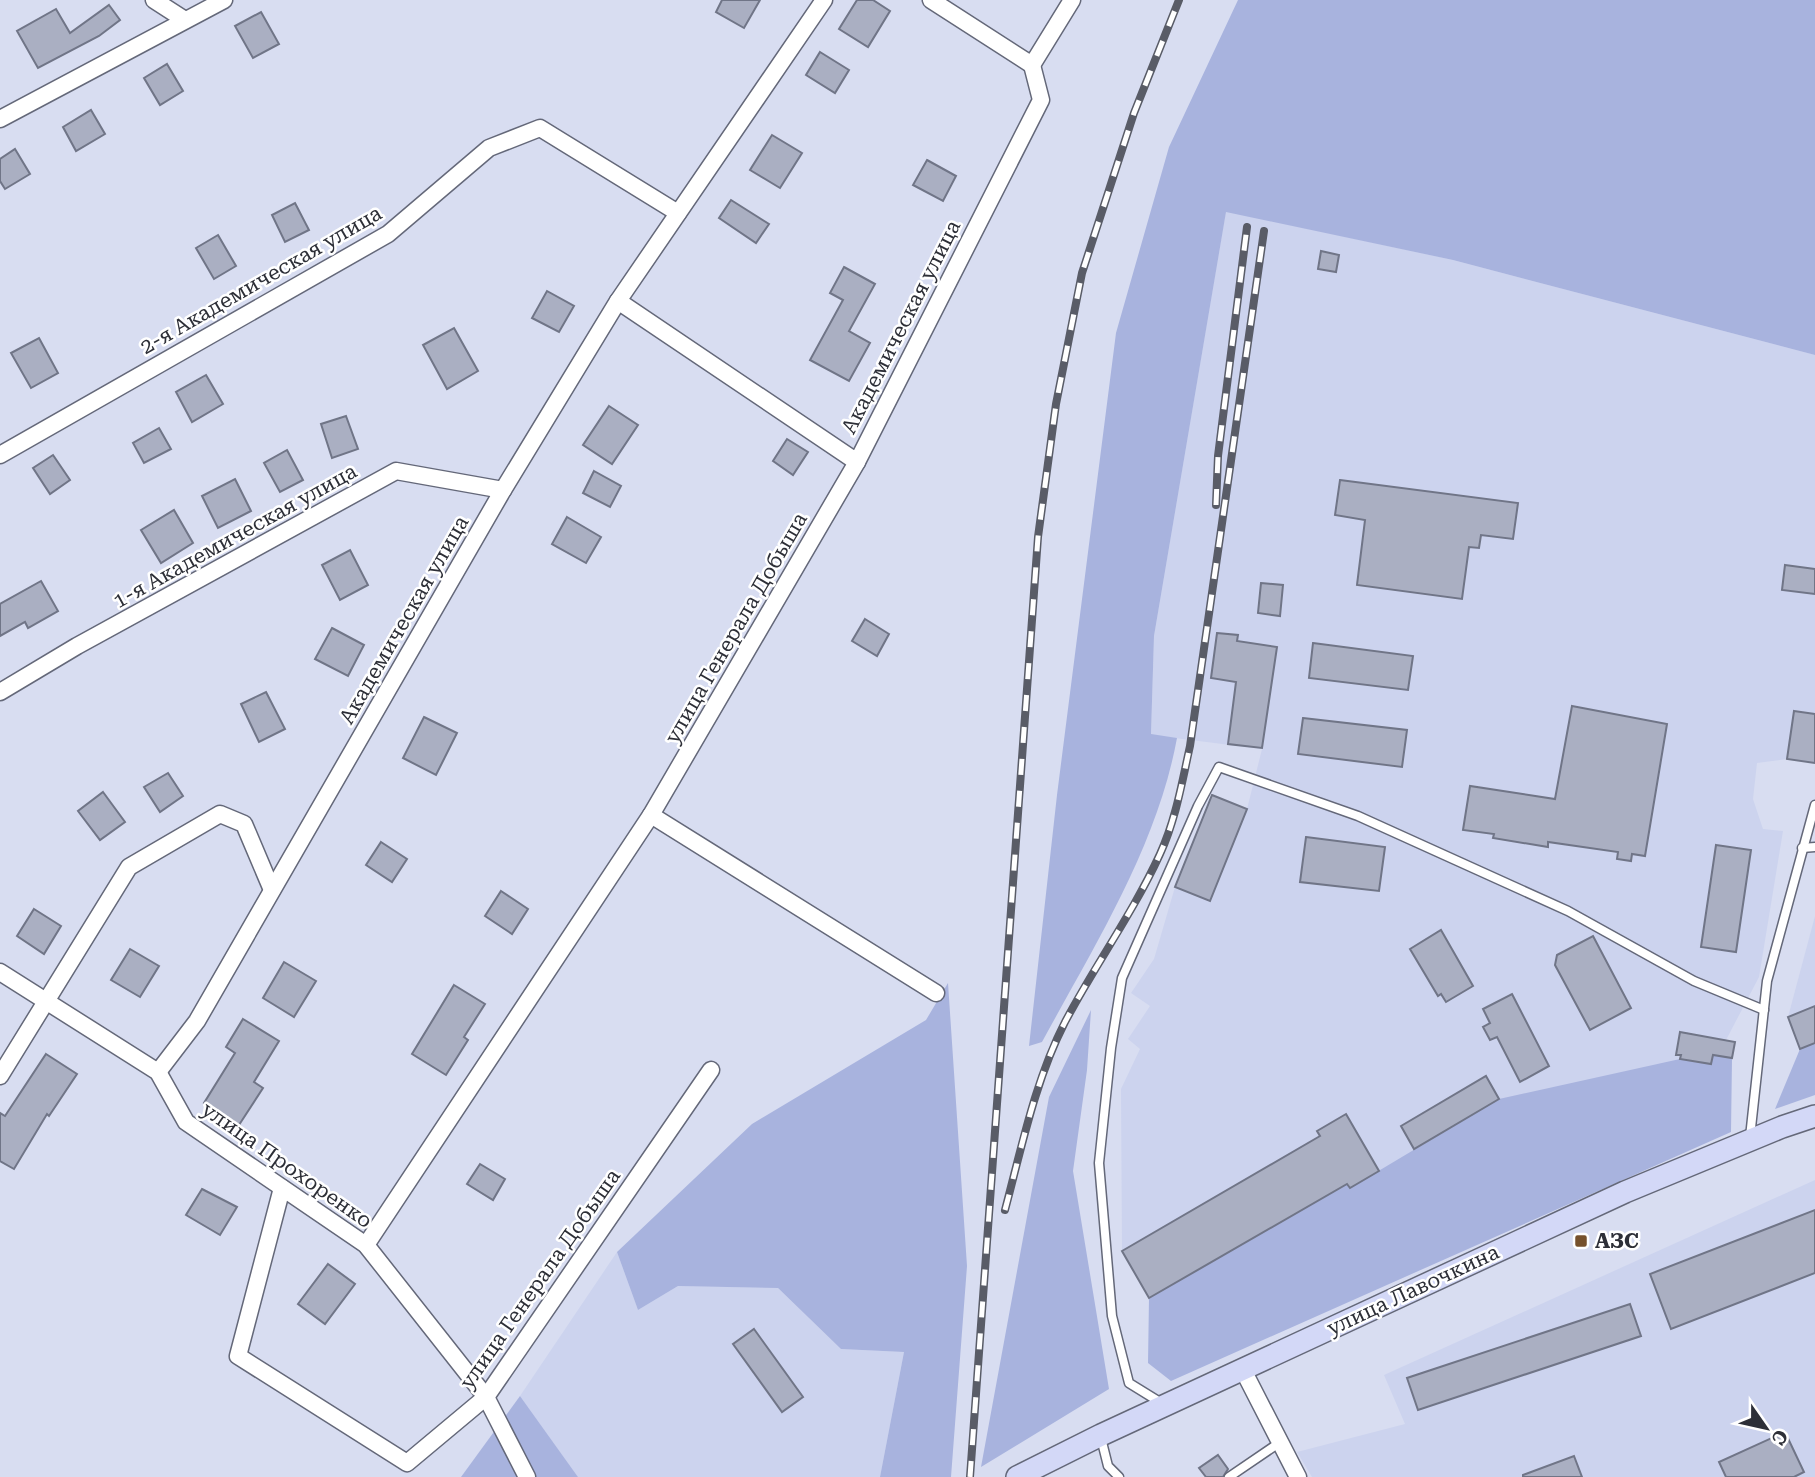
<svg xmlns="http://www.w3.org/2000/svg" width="1815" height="1477" font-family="'Roboto Serif',serif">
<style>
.built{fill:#ccd3ee}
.green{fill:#a8b3de}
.building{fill:#aaafc2;stroke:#707587;stroke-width:2}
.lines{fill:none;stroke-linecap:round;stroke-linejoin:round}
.lane-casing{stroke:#646879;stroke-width:11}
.street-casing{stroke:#646879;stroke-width:19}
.secondary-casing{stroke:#646879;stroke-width:24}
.lane{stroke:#fff;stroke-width:8}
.street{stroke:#fff;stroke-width:16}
.secondary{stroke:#d3d8f7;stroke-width:21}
.rail-casing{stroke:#595c67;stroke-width:8}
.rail{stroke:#fff;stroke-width:5;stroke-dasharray:16;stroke-linecap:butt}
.poi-dot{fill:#76512c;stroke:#fff;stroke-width:2.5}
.labels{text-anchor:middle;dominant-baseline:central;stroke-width:5;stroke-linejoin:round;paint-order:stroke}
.street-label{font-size:21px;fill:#2d2f37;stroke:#fff}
.poi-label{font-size:21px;font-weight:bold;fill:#2d2f37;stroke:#fff;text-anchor:start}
</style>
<rect width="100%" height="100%" fill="#d8ddf1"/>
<g class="built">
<path d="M1226,211L1453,260L1815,355V763L1787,759L1757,763L1753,799L1763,829L1783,831L1759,977L1726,1040L1735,1042L1732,1058L1713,1055L1711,1064L1379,1171L1350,1188L1347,1184L1149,1298L1122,1251L1121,1089L1140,1049L1128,1039L1150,1006L1131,993L1154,959L1175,887L1212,795L1247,809L1262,749L1151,735L1154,636Z"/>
<path d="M1815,916V1043L1800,1049L1788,1017Z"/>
<path d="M1815,1180V1477H1312L1297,1452L1405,1424L1384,1375Z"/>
<path d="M617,1252L638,1310L678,1286L778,1288L841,1349L904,1352L880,1477H578L520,1396Z"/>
</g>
<g class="green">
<path d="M1238,0H1815V355L1453,260L1226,212L1154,636L1151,734L1177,738C1157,847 1094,946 1042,1042L1029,1046L1057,795L1116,333L1169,147Z"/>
<path d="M948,983L967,1266L951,1477H880L904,1352L841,1349L778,1288L678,1286L638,1310L617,1252L752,1124L926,1020Z"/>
<path d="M1091,1010L1087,1070L1073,1171L1109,1389L981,1467L1049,1097Z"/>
<path d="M1815,1043V1095L1775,1109L1800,1049Z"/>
<path d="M1713,1055L1732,1058L1731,1132L1171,1381L1148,1363L1149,1298L1347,1184L1350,1188L1499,1099L1680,1059L1710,1064Z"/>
<path d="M520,1396L578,1477H461Z"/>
</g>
<g class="building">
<path d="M722,0H760L744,28L716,12Z"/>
<path d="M857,0H873L890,11L868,47L839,29Z"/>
<path d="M109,5L120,20L99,36L38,68L17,31L56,9L70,33Z"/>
<path d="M261,12L279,44L253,58L235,26Z"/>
<path d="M820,52L849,70L835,93L806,75Z"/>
<path d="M167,64L183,91L160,105L144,78Z"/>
<path d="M91,110L105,134L76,151L63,127Z"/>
<path d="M772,135L802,153L780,188L750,170Z"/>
<path d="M15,149L30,174L5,189L0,181V159Z"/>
<path d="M927,160L956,176L943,201L913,185Z"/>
<path d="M731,200L769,224L756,243L719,218Z"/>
<path d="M295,203L309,230L285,242L272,215Z"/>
<path d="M218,235L236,266L214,279L196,248Z"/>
<path d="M1321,251L1339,255L1336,272L1318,269Z"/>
<path d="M844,267L875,284L849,331L870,343L849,381L810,360L843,300L830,293Z"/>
<path d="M547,291L574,306L559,332L532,318Z"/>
<path d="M454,328L478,371L447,389L423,345Z"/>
<path d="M39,338L58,373L31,388L11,353Z"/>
<path d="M206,375L223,404L192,422L176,392Z"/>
<path d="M609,406L638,425L612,464L583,445Z"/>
<path d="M346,416L358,449L332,458L321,424Z"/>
<path d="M159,428L171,449L144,463L133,443Z"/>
<path d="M787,439L808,452L793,475L773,461Z"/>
<path d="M287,450L303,480L280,492L264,463Z"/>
<path d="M53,455L70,480L50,494L33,468Z"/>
<path d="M594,471L621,486L610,507L583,493Z"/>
<path d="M235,479L251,511L218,528L202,496Z"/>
<path d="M1340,480L1518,503L1513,539L1481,535L1479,548L1469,547L1462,599L1357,585L1365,520L1335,515Z"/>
<path d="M174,510L193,543L161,563L141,530Z"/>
<path d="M567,517L601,537L586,563L552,544Z"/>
<path d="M350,550L368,585L340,600L322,565Z"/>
<path d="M1785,565L1815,569V594L1782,590Z"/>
<path d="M41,581L58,611L28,628L25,622L0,636V604Z"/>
<path d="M1261,583L1283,585L1280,616L1258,613Z"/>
<path d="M865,619L889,634L877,656L852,641Z"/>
<path d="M332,628L364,645L348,676L315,659Z"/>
<path d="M1217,633L1238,635L1237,641L1277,647L1262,748L1228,744L1236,682L1211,678Z"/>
<path d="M1313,643L1413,656L1408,690L1309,678Z"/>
<path d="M266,692L285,729L259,742L241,704Z"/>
<path d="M1572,706L1667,724L1645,856L1632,854L1631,861L1617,859L1618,852L1548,842V847L1493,838L1494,834L1463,830L1470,786L1555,799Z"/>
<path d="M1794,711L1815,714V763L1787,759Z"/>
<path d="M424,717L457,733L436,775L403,758Z"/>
<path d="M1303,718L1407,730L1402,767L1298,754Z"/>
<path d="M168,773L183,796L160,812L144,787Z"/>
<path d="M103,792L125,822L100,840L78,811Z"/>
<path d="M1212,795L1247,809L1210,901L1175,887Z"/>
<path d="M1306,837L1385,847L1379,891L1300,882Z"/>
<path d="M381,842L407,859L392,882L366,865Z"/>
<path d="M1716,845L1751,850L1736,952L1701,947Z"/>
<path d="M501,891L528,909L512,934L485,916Z"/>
<path d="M34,909L61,926L44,954L17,936Z"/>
<path d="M1441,930L1473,986L1446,1002L1441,994L1438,996L1410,949Z"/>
<path d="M1593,936L1631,1008L1590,1030L1555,965L1557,955Z"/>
<path d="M130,949L159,966L140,997L111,980Z"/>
<path d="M284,962L316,981L294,1017L263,998Z"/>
<path d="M454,985L485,1004L464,1037L468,1040L446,1075L412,1054Z"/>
<path d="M1512,994L1549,1066L1520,1082L1497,1037L1490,1040L1483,1027L1490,1023L1483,1009Z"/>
<path d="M1815,1006V1043L1800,1049L1788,1017Z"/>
<path d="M243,1019L279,1041L254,1082L263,1088L239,1125L204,1103L235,1053L226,1047Z"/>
<path d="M1680,1032L1735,1042L1732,1058L1713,1055L1711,1064L1680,1059L1681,1055H1676Z"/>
<path d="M46,1054L77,1074L49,1116L47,1114L14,1169L0,1161V1113L5,1116Z"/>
<path d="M1486,1076L1499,1099L1414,1149L1401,1126Z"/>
<path d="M1346,1114L1379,1171L1350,1188L1347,1184L1149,1298L1122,1251L1320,1136L1317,1131Z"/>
<path d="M480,1164L505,1179L493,1200L467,1184Z"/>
<path d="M202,1189L237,1207L220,1235L186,1215Z"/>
<path d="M1815,1210V1273L1671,1329L1650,1274Z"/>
<path d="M328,1264L355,1284L325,1324L298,1304Z"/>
<path d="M1630,1304L1641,1336L1418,1410L1407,1378Z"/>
<path d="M754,1329L803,1397L782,1412L733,1344Z"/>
<path d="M1785,1432L1804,1472L1794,1477H1726L1719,1462Z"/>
<path d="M1218,1455L1228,1469L1223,1477H1206L1199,1468Z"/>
<path d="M1574,1456L1582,1477H1523V1475Z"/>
</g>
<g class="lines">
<g class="lane-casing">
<g id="lane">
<path d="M1802,848L1815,847"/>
<path d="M1750,1137L1767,981L1815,805"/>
<path d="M1163,1404L1129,1383L1112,1316L1099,1163L1111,1048L1122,978L1198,806L1219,767L1358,816L1568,911L1694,981L1764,1010"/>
<path d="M1101,1438L1108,1466L1119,1477"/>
<path d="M1229,1477L1279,1443"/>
</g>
</g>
<g class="street-casing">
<g id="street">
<path d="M154,0L185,20"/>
<path d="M824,0L618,301L857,462L1041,100L1032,65"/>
<path d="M931,0L1032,65L1072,0"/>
<path d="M0,119L224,0"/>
<path d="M0,455L388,234L489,148L540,128L678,213"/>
<path d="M0,692L77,646L396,471L503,490"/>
<path d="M651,815L936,993"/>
<path d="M0,972L158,1072L186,1122L366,1245L486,1397L527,1477"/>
<path d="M158,1072L197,1021L503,490L618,301"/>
<path d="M0,1076L129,867L220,814L244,824L272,890"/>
<path d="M282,1188L238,1356L407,1463L486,1397L711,1070"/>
<path d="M366,1245L651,815L857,462"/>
<path d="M1243,1370L1298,1477"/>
</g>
</g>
<g class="secondary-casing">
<path id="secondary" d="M1017,1477L1101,1435L1625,1192L1782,1127L1815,1116"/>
</g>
<use href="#lane" class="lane"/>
<use href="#street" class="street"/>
<use href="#secondary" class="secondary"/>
<g class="rail-casing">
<g id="rail">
<path d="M1216,505L1218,456L1247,227"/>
<path d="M1005,1210C1022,1146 1035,1081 1065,1022C1095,965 1133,913 1160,854C1176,819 1182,782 1190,746L1264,231"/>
<path d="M970,1477L1038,537L1056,404L1082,273L1134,113L1179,0"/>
</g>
</g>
<use href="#rail" class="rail"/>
</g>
<rect class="poi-dot" x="1574" y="1234" width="14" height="14" rx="3.5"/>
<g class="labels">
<g class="street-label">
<text transform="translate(261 280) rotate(-30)">2-я Академическая улица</text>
<text transform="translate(901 327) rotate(-63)">Академическая улица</text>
<text transform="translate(235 536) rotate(-29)">1-я Академическая улица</text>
<text transform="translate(404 620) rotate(-60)">Академическая улица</text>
<text transform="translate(736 628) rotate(-60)">улица Генерала Добыша</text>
<text transform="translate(287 1165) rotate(35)">улица Прохоренко</text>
<text transform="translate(540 1279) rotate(-55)">улица Генерала Добыша</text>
<text transform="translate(1413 1290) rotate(-25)">улица Лавочкина</text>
</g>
<g class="poi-label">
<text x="1595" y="1241">АЗС</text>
</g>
</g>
<g transform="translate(1766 1428) rotate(124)" stroke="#ffffff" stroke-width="5" paint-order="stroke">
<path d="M0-5L12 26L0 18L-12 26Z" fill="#2d2f37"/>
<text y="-10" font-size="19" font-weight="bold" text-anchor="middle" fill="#2d2f37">С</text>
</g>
</svg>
